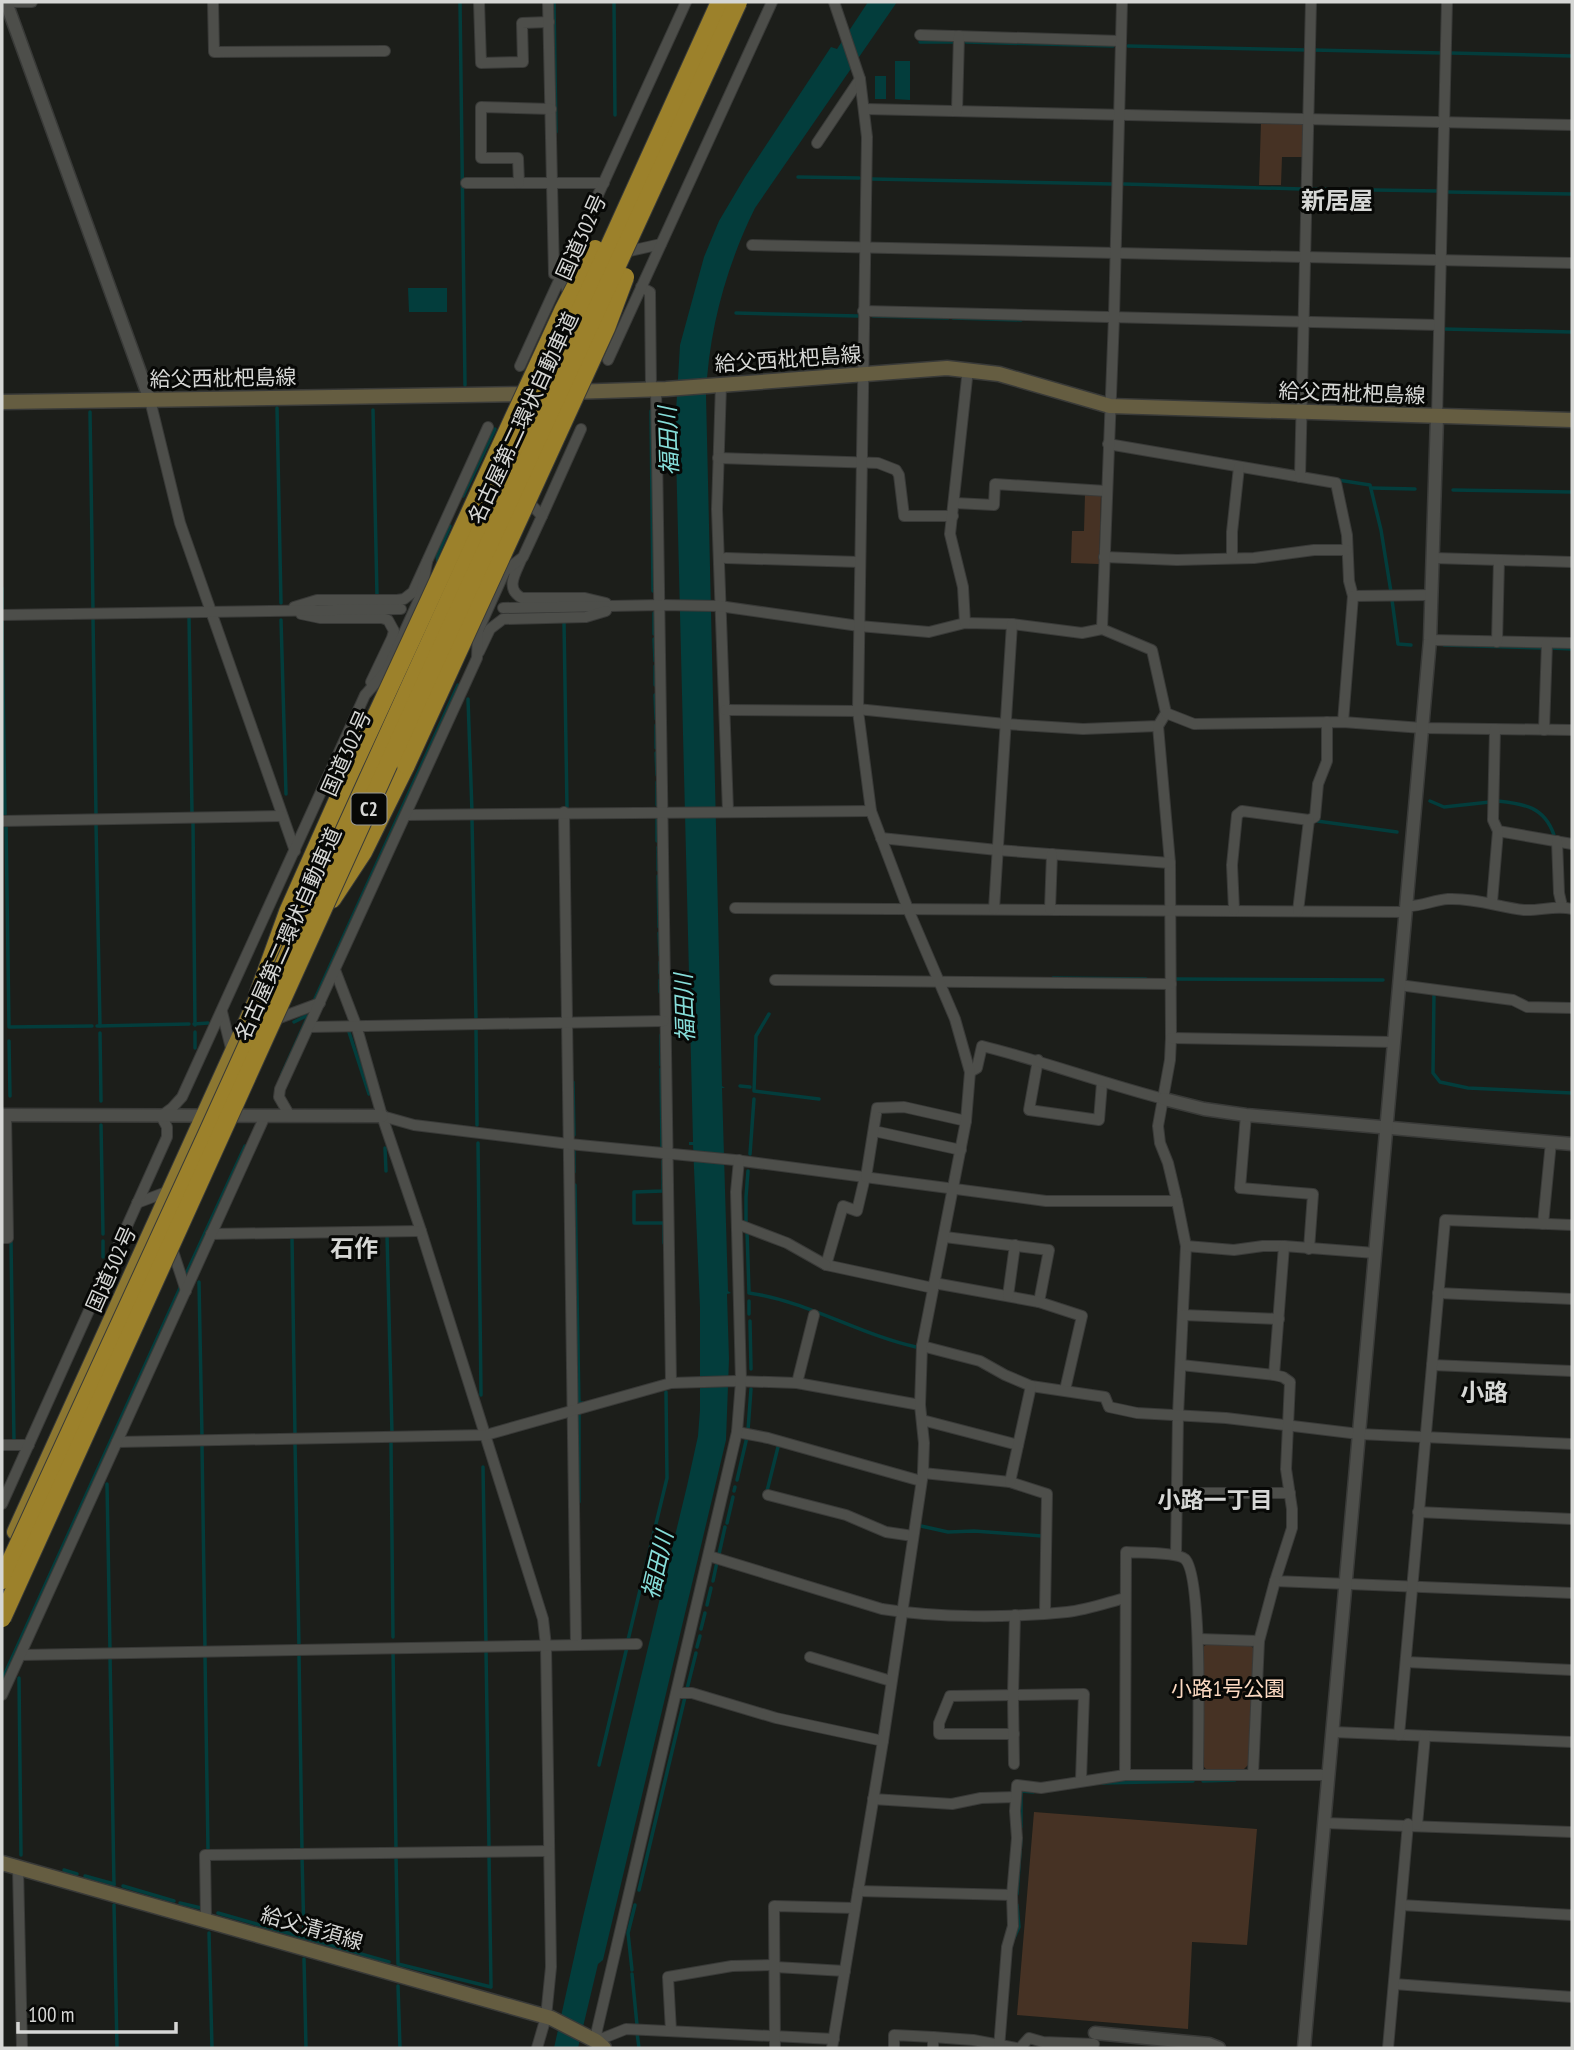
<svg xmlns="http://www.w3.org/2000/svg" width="1574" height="2050" font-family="'PT Sans Narrow','Noto Sans JP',sans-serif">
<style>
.green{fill:#463224}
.water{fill:#033d3c}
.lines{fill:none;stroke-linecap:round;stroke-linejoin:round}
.stream{stroke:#033d3c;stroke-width:3.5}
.minor-casing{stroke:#393a38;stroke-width:12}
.tertiary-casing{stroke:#393a38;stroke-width:15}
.secondary-casing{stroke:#393a38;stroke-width:17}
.trunk-casing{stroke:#393a38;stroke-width:18}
.motorway-casing{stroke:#393a38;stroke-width:20}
.minor{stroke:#4d4e4a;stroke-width:10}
.tertiary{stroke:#4d4e4a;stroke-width:12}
.secondary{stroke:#655d41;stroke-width:14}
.trunk{stroke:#8c7731;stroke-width:16}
.motorway{stroke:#9c812b;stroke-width:18}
.motorway-bridge-casing{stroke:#393a38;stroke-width:20;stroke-linecap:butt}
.motorway-bridge{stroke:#9c812b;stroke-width:18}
.labels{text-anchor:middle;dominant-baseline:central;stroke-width:6;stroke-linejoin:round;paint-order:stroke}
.shield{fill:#070806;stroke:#989997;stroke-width:2}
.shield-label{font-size:19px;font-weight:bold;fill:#d6d7d5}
.street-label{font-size:21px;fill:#d6d7d5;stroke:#070806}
.park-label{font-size:21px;fill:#fcd9c1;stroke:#070806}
.water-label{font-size:23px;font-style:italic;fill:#86ddd9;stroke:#070806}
.neighbourhood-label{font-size:23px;font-weight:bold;fill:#d6d7d5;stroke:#070806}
.quarter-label{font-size:24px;font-weight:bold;fill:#d6d7d5;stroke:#070806}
</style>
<rect width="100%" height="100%" fill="#1c1e1a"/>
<g class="green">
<path d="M1261,122L1305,123L1304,157H1282L1281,185H1259Z"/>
<path d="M1085,494L1101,495L1099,564L1071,563L1072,531H1084Z"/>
<path d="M1207,1644L1251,1646L1255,1650L1248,1765L1244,1769H1206L1203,1766V1647Z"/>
<path d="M1034,1812L1257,1829L1247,1945L1192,1942L1188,2029L1017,2015Z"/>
</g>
<g class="water">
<path d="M868,2H897L755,208C726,267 709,329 706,395L722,1086L725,1088H722L728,1291L731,1293L727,1294L729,1359L726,1440L603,1960L598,1964L578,2048H554L583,1917L687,1486L698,1436L700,1410V1308L693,1145H689V1142H693L690,1018L687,1016L690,1015L676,453V412L680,345L704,257L719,221L745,177L831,47L837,49Z"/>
<path d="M895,61H910V100L895,99Z"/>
<rect x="875" y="76" width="11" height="23"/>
<path d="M408,288H447V312H409Z"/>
</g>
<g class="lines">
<g class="stream">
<path d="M460,2L465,385"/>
<path d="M554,2L556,132"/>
<path d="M614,2L615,115"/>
<path d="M920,42H954"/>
<path d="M966,42L1113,46"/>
<path d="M1128,46L1307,50"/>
<path d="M1313,50L1442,53"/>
<path d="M1451,53L1572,56"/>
<path d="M798,177L859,178"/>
<path d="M872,179L1112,184"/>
<path d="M1124,184L1302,189"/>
<path d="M1310,189L1439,191"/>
<path d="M1448,192L1572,194"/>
<path d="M736,313L858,316"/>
<path d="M873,316L948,318"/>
<path d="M953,318L1021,320"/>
<path d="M1444,329L1572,332"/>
<path d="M277,408L281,603"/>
<path d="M373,410L377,596"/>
<path d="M651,411L653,591"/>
<path d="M90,412L93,610"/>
<path d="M1338,480L1370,485L1381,530L1391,592"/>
<path d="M1372,488L1415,489"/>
<path d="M1453,490L1572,492"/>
<path d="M463,496L495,429"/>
<path d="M438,563L437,556L450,526"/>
<path d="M2,588V611H5"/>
<path d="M1392,600L1398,644L1411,645"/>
<path d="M654,613V634"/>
<path d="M189,616L192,813"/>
<path d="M93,618L96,815"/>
<path d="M2,619L5,817"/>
<path d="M281,620L286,794"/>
<path d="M564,622L567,808"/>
<path d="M654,639L655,661"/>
<path d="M1444,645L1543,648"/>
<path d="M1551,648L1572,649"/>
<path d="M655,666V685"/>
<path d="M655,695L656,719"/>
<path d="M468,699L472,812"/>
<path d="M656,725V748"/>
<path d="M656,753L657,775"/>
<path d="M657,782V805"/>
<path d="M1430,801L1444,807L1490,802"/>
<path d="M1497,801C1524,804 1544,806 1554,835"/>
<path d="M472,819L476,1020"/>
<path d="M657,819V841"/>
<path d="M1317,821L1397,832"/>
<path d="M193,822L195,1025"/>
<path d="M96,824L100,1026"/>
<path d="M6,825L9,1027L92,1026"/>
<path d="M658,847V870"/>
<path d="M658,876L659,927"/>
<path d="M659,933L660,955"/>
<path d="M660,962V973"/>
<path d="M1053,978L1146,979"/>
<path d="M1176,979L1383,980"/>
<path d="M660,980V992"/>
<path d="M1434,993L1433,1073L1440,1082L1468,1088L1572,1093"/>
<path d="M314,1001L458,685"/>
<path d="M769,1014L756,1036L754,1091L819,1099"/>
<path d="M294,1022L306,1016"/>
<path d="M194,1024L208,1023"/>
<path d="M97,1026L189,1024"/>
<path d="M348,1029L369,1094"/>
<path d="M476,1029L477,1125"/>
<path d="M195,1032V1048"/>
<path d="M100,1033L101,1101"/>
<path d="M661,1035V1065"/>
<path d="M9,1041L10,1096"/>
<path d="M661,1069L662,1147"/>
<path d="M282,1074L308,1016"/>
<path d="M573,1082L574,1135"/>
<path d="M740,1086L750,1087"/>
<path d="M101,1125L103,1234"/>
<path d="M478,1143L481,1395"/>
<path d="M385,1148L386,1171"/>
<path d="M574,1151V1172"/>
<path d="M750,1154L754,1099"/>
<path d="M663,1161V1191L634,1192V1223H664V1243"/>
<path d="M575,1185L579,1404L582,1403"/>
<path d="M746,1223V1197L748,1171"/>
<path d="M747,1231L749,1292"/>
<path d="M387,1235L392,1434"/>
<path d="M292,1237L295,1435"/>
<path d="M103,1241V1257"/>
<path d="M11,1242L14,1440"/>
<path d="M186,1274L245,1146"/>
<path d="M199,1282L202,1437"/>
<path d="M749,1293C807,1301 858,1334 916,1347"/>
<path d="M749,1301V1314"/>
<path d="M750,1321L751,1369"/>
<path d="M579,1413V1502"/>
<path d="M748,1430L751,1389"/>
<path d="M295,1443L299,1647"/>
<path d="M391,1443L393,1637"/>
<path d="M202,1446L205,1648H208"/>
<path d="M483,1467L486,1644"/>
<path d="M737,1480L747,1437"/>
<path d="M107,1484L110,1650"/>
<path d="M734,1491L735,1487"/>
<path d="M767,1491L779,1443"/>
<path d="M727,1523L733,1497"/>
<path d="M921,1526L948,1532L974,1531L1042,1536"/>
<path d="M719,1554L725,1527"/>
<path d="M713,1581L717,1562"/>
<path d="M707,1605L711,1588"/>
<path d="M701,1629L705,1613"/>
<path d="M626,1640H628L667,1478L666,1392"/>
<path d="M697,1647L700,1636"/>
<path d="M486,1650L489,1847"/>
<path d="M393,1651L396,1849"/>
<path d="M299,1654L302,1850"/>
<path d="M110,1656L114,1885"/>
<path d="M205,1656L208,1850"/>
<path d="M19,1678L21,1855"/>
<path d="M2,1680L180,1288"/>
<path d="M687,1689L696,1653"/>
<path d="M599,1765L627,1647"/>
<path d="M1203,1781L1235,1780"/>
<path d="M1103,1783L1193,1781"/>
<path d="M1021,1827V1791L1033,1792"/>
<path d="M302,1856L304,1937"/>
<path d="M396,1856L398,1964L491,1987L489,1854"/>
<path d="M64,1870L77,1874"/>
<path d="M85,1876L114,1884"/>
<path d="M123,1886L174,1901"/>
<path d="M639,1890L685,1697"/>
<path d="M1017,1894L1021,1839"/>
<path d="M180,1903L201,1908"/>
<path d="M114,1905L117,2048"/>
<path d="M218,1913L389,1962"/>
<path d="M209,1933L212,2048"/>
<path d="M1014,1938L1019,1927L1017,1905"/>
<path d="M304,1959L306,2048"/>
<path d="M632,1970L628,1933L635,1905"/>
<path d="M632,1974L637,2025"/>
<path d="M398,1986L400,2048"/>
<path d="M637,2033L639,2048"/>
</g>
<g class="minor-casing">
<g id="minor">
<path d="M2,2H32"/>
<path d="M213,2L214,52L385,51"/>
<path d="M479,2L481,63L523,62L522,23L549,22"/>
<path d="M548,2L554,274H562L569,296"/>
<path d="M920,35L1121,41"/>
<path d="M865,109L1572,125"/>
<path d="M957,111L959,36"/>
<path d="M817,143L860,79"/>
<path d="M466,183H604"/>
<path d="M519,183L518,158H481V107L551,109"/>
<path d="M752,245L1572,263"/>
<path d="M621,253L661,244"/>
<path d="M641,287L650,292L651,389"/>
<path d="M863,311L1439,325"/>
<path d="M608,360L772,2"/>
<path d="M520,366L686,2"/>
<path d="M721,385L717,509L728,811"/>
<path d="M656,389L671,1383"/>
<path d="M150,400L180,523L295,851"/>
<path d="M1437,417L1447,2"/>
<path d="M1108,444L1336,483L1347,535L1349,581L1353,596L1343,722"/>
<path d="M718,458L878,463L896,470L899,475L904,516H953"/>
<path d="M1300,477L1311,2"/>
<path d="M955,503L994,505L995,484L1106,491"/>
<path d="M542,516L581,429"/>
<path d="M1104,557L1177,560L1254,558L1314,550H1347"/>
<path d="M726,558L860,562"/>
<path d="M1232,558V532L1239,467"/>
<path d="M1433,558L1572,562"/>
<path d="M521,560C515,574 505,589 522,598H585L606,603"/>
<path d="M1353,596L1432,595"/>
<path d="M294,607L317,600H397L404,599L413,592L488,427"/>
<path d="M503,608L661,605L719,606L859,626L929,632L965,623L1012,624L1082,633L1102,629L1152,650L1166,713L1158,726L1083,729L1005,724L857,709"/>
<path d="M301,614L320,618H382L388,620L394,631L392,638L371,682"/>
<path d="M2,615L401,609"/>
<path d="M965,623L963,587L950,534L968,369"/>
<path d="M1102,629L1114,317L1122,2"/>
<path d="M1430,640L1572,643"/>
<path d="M1497,642L1499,560"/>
<path d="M479,652L490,629L503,619L586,617L606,611"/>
<path d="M725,710L858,711"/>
<path d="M1166,713L1194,724L1343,722L1422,728L1572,730"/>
<path d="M1158,726L1170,863L1171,1038L1170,1060L1158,1126L1160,1143L1168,1163L1177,1201"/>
<path d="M1495,729L1493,820L1498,831L1572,844"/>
<path d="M1544,730L1547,643"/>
<path d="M564,812L576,1645"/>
<path d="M406,815L871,811"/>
<path d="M2,821L282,816"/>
<path d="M881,838L997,850L1170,863"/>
<path d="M1557,841L1559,893L1562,906"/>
<path d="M1492,902L1498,831"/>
<path d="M1406,906C1421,907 1433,900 1448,899C1475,898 1499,907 1524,910C1540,911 1556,905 1572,909"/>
<path d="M735,908L1405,912"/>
<path d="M994,909L1012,624"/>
<path d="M1050,909L1052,854"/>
<path d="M1234,910L1232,865L1237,815L1242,811L1309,820L1315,817L1318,784L1327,761V722"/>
<path d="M1298,911L1309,820"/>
<path d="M335,970L356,1025L382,1116L421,1231L543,1619L546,1646L551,1967L546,2017L537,2048"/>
<path d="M775,980L1171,984"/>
<path d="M1399,985L1513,1000L1527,1007L1572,1008"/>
<path d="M222,1012L232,1052"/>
<path d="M274,1020L320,1003"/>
<path d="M309,1027L664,1021"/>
<path d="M1171,1038L1393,1042"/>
<path d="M1038,1060L1029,1110L1099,1120L1102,1083"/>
<path d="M970,1072L977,1068L982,1046C1043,1061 1102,1083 1164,1099"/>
<path d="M1246,1115L1240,1188L1313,1194L1309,1249"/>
<path d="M290,1116L279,1097L280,1089L477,658L478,631L505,571L523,557L542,516L525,498"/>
<path d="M382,1116L414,1125L569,1144L735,1160L1046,1201H1177L1186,1246L1178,1415L1176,1555"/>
<path d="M874,1131L961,1150"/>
<path d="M865,1177L857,1211L843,1206L826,1265L933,1288"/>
<path d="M866,1177L877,1108L904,1107L966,1121"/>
<path d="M137,1203L169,1191"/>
<path d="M737,1224L787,1243L826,1265"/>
<path d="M1543,1224L1551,1142"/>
<path d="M211,1234L421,1231"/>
<path d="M945,1237L1049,1250L1039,1302"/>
<path d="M2,1238H8L6,1115"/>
<path d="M171,1245L186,1291"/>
<path d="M1186,1246L1234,1250L1263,1246H1284L1375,1253"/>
<path d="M934,1283L1039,1302L1082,1316L1065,1390"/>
<path d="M1438,1293L1572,1299"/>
<path d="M1008,1296L1015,1245"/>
<path d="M1183,1315L1279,1319"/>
<path d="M922,1346L980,1361L1005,1375L1031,1386L1105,1397L1109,1407L1137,1413L1226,1418L1359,1434L1572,1444"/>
<path d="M1181,1365L1274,1375L1284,1246"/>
<path d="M1432,1365L1572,1371"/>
<path d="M1274,1375L1283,1377L1290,1382L1286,1469L1292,1509V1528L1275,1581L1572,1593"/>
<path d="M797,1383L814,1315"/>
<path d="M922,1420L1018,1445"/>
<path d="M737,1432L768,1438L921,1481"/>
<path d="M117,1442L486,1435L671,1383L736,1381L797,1383L920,1405"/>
<path d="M2,1445H29"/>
<path d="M923,1473L1010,1482L1047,1494L1045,1612"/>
<path d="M1010,1482L1031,1386"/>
<path d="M1177,1493H1290"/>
<path d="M768,1495L846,1515L886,1532L913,1536"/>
<path d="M2,1504L167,1137V1127L161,1116L172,1108L182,1097L365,695L387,670L421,595L427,562"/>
<path d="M1418,1512L1572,1519"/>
<path d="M709,1556L882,1609C938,1618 1010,1618 1067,1612C1086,1610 1106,1603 1125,1598"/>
<path d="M1199,1639L1259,1641"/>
<path d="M21,1655L637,1644"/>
<path d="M810,1657L891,1681"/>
<path d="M1406,1662L1572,1670"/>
<path d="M677,1693H692L776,1718L883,1741"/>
<path d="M2,1695L265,1116"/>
<path d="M1333,1732L1572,1742"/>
<path d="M1014,1734H939V1723L950,1696L1084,1694L1081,1780"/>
<path d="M1399,1735L1445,1220L1572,1225"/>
<path d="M1014,1764L1013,1695L1015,1615"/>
<path d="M1253,1774L1259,1641L1275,1581"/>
<path d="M1125,1775L1126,1552C1139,1553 1177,1552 1185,1559C1203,1576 1198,1742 1198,1774"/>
<path d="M873,1799L952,1804L981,1798L1016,1797"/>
<path d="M1324,1823L1572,1832"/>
<path d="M1417,1825L1425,1736"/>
<path d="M18,1868L22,2048"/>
<path d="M858,1891L1012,1895"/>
<path d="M1401,1905L1572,1915"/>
<path d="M206,1919L205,1855L549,1851"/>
<path d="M775,1967L845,1971"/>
<path d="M1394,1984L1572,1997"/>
<path d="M671,2031L668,1977L732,1966L775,1965"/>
<path d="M596,2041L597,2030L737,1432L741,1381L736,1192L739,1160"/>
<path d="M596,2041L626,2029L834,2039"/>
<path d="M775,2048L774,1906L855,1908"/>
<path d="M832,2048L883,1741L923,1473L924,1443L920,1405L922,1346L966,1121L970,1072L955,1019L908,909L871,811L858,711L867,137L860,79L834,2"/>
<path d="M894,2048V2035L933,2037"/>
<path d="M933,2048V2037L973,2040L1016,2048"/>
<path d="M999,2048L1007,1947L1013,1926L1012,1895L1017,1838L1015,1811L1017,1785L1041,1788L1125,1775H1329"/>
<path d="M1020,2048L1029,2038L1043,2042L1094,2044"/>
<path d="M1388,2048L1408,1824"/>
</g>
</g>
<g class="tertiary-casing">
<g id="tertiary">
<path d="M6,2L150,400"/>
<path d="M1164,1099L1204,1109L1246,1115L1572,1144"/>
<path d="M2,1115L382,1116"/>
<path d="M1095,2033L1209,2044L1219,2048"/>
<path d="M1304,2048L1430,640L1437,417"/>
</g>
</g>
<g class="secondary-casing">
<g id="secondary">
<path d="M570,392L666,389L947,368L999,374L1110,406L1572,420"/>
<path d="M2,402L532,394"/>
<path d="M2,1863L551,2018L596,2041L604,2048"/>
</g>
</g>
<g class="trunk-casing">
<g id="trunk">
<path d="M341,815L392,702"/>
<path d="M15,1532L263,985"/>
</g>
</g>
<g class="motorway-casing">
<g id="motorway">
<path d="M332,899L363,852L406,765"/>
<path d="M258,995L288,912L353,766"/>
</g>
</g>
<use href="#minor" class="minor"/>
<use href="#tertiary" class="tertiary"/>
<use href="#secondary" class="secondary"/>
<use href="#trunk" class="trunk"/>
<use href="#motorway" class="motorway"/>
<g class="motorway-bridge-casing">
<g id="motorway-bridge">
<path d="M406,765L606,328L625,277"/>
<path d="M353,766L563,311L595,249"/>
<path d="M2,1580L208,1132L720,2"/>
<path d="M2,1618L432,668L738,2"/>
</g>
</g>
<use href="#motorway-bridge" class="motorway-bridge"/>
</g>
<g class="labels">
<rect class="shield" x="351.5" y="793.5" width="35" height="31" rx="5"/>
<g class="shield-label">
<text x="369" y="809">C2</text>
</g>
<g class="street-label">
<text transform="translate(581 237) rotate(-66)">国道302号</text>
<text transform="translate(788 359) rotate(-4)">給父西枇杷島線</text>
<text transform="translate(223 378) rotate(-1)">給父西枇杷島線</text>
<text transform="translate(1352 393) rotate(2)">給父西枇杷島線</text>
<text transform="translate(523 418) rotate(-65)">名古屋第二環状自動車道</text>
<text transform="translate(346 753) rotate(-66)">国道302号</text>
<text transform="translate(288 934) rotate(-66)">名古屋第二環状自動車道</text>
<text transform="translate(111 1269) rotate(-66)">国道302号</text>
<text transform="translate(312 1928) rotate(16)">給父清須線</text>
</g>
<g class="park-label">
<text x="1228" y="1688">小路1号公園</text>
</g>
<g class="water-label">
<text transform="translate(668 441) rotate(-92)">福田川</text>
<text transform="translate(684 1008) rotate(-92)">福田川</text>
<text transform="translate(657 1565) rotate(-77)">福田川</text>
</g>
<g class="neighbourhood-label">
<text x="1215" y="1499">小路一丁目</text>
</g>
<g class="quarter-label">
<text x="1337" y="200">新居屋</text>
<text x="354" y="1248">石作</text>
<text x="1484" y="1392">小路</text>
</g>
</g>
<rect width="1574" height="2050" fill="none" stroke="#d6d7d5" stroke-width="7"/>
<path d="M18 2022v10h158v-10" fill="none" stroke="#d6d7d5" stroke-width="3.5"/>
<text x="28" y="2022" font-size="21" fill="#d6d7d5" stroke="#070806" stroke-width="5" paint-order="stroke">100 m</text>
</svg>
